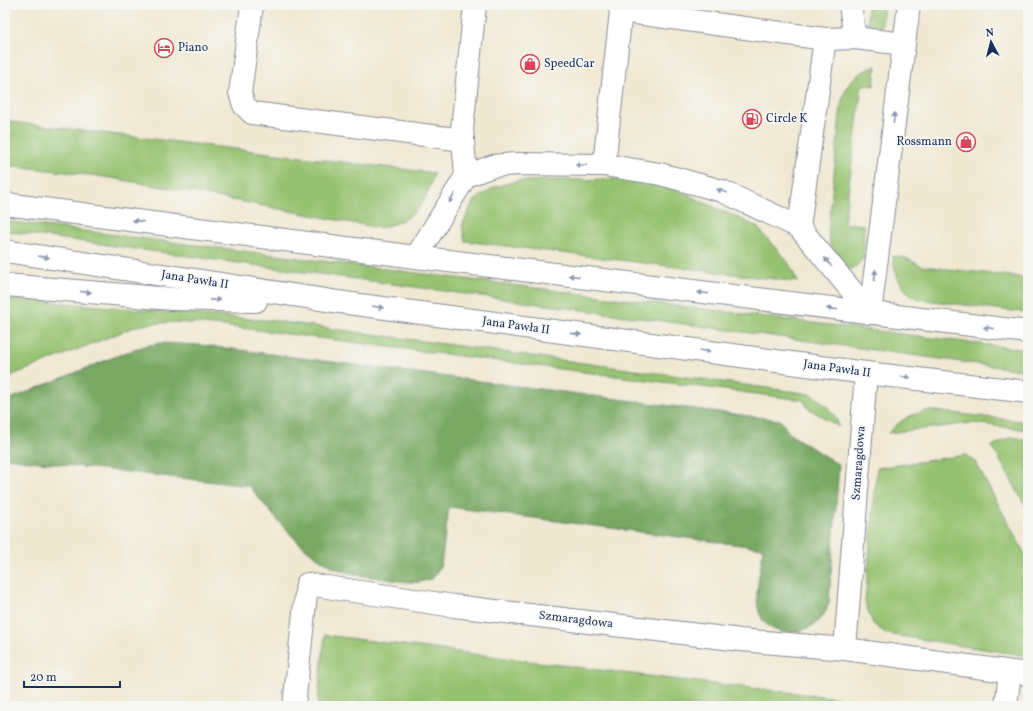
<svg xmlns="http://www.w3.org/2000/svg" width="1033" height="711" font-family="Vollkorn,serif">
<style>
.green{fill:#96c26f;stroke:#587866}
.forest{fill:#78a862;stroke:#4a6c60}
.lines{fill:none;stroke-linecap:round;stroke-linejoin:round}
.minor-casing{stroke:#868c98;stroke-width:24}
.major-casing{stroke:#868c98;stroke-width:24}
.minor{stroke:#fff;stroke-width:22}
.major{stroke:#fff;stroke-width:22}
.oneway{fill:#8d97ae}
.labels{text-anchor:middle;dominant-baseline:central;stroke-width:3.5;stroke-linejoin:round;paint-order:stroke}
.poi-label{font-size:12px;fill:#1b2f5e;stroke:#f6f6f2;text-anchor:start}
.street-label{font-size:12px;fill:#1b2f5e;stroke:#f6f6f2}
</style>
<rect width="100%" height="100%" fill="#f6f6f2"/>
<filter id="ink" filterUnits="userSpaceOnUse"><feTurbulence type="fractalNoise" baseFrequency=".025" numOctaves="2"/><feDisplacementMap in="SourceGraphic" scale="8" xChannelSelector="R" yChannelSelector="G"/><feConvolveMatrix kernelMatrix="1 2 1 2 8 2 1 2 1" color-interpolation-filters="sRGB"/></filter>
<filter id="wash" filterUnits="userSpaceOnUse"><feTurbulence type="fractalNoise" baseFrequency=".012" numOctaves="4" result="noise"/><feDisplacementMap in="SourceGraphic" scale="16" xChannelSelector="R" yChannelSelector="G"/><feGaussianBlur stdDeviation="0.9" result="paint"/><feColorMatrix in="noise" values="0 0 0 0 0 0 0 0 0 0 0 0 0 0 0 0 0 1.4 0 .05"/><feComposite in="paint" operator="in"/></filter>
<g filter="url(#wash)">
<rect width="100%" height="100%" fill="#f0e8d1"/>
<g class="green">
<path d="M867,5H884L881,30L868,28Z"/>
<path d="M876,66L874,86L862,85L844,223L864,225V257L855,268L847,269L831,248L828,232L841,106C845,83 854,74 876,66Z"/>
<path d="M5,116L12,122L434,173C425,207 414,220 379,228L180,190L99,176L5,165Z"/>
<path d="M650,178L756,226L788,262L798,282L465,241L462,226L473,202L494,187L517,181Z"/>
<path d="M5,221L1028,350V371L5,231Z"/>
<path d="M893,256L906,258L922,266L1028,278V313L918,299C901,291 894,274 893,256Z"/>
<path d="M5,298L276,321L796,392C800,393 805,393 809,394C821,399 837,414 839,427L808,408L803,400L233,327C201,324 169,319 137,326L5,378Z"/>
<path d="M927,411H936L1028,422V430L973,423L888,433C899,421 910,414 927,411Z"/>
<path d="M1012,437L1028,440V510L992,446Z"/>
<path d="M966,455L976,463L1028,560V656L887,634L873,624L865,602L877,468Z"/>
<path d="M325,635L671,679L910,706H317Z"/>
</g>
<path class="forest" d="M161,343L201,345L780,420L790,434L839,465L829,603C826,611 823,618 816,623C798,637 767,637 759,612C753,592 762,568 763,548L449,507L441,565L433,578C416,586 403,581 385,579C365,576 342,574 324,562C293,543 272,513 249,486L5,458V401L119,355L144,346Z"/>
</g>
<g filter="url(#ink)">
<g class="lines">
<g class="minor-casing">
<g id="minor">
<path d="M252,5L240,93L244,105L252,113L463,140"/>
<path d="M850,5L855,38"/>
<path d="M621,11L825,39L855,38L904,44"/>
<path d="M604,165L621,11L619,5"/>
<path d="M466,176L462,129L475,5"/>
<path d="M799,227L825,39"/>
<path d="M416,257L466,176L493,166L515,164L604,165L660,174L722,191L799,227L870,313"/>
<path d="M870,313L909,5"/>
<path d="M845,649L866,373"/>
<path d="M294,706L307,584L454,606L741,640L845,649L1028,674"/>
<path d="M1006,706L1010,672"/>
</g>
</g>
<g class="major-casing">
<g id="major">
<path d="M5,204L416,257L1028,332"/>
<path d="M5,251L339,302L866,373L1028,392"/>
<path d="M5,285L172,299L256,301"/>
</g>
</g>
<use href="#minor" class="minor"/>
<use href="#major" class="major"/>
</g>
<defs><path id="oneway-solid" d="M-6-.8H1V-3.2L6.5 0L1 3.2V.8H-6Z"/></defs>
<g class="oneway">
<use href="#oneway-solid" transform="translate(894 118) rotate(-83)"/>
<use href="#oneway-solid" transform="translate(581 165) rotate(-179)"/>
<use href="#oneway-solid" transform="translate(722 191) rotate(-160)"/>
<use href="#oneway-solid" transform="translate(452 198) rotate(121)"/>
<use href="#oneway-solid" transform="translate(138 221) rotate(-173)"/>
<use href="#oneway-solid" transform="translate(44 257) rotate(9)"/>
<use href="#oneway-solid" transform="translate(828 262) rotate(-129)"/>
<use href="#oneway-solid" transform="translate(875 275) rotate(-83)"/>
<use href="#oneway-solid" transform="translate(574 276) rotate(-173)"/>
<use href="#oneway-solid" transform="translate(86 292) rotate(5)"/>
<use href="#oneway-solid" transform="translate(703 293) rotate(-173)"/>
<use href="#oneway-solid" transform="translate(215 300) rotate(1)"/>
<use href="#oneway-solid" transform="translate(378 307) rotate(8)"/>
<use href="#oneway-solid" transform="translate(832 309) rotate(-173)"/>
<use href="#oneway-solid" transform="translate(989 328) rotate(-173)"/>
<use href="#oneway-solid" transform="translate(576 334) rotate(8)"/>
<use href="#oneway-solid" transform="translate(705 351) rotate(8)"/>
<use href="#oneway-solid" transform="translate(905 377) rotate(7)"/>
</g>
</g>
<defs>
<g id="hotel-ring" transform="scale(1)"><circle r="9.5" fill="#f6f6f2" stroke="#d1495b" stroke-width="1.5"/><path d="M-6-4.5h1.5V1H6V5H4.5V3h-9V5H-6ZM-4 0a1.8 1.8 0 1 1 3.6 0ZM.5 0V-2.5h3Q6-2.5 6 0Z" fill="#d1495b"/></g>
<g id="shop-ring" transform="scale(1)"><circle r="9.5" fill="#f6f6f2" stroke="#d1495b" stroke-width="1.5"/><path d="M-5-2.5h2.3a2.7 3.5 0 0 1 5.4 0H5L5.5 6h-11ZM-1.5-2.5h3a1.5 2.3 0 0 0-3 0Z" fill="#d1495b"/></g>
<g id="fuel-ring" transform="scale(1)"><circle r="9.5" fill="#f6f6f2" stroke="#d1495b" stroke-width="1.5"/><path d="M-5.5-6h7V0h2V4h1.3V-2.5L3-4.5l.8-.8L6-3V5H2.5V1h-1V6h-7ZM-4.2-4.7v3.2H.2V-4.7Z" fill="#d1495b"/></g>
</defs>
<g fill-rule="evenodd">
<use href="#hotel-ring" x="164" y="48"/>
<use href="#shop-ring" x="530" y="64"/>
<use href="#fuel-ring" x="752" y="119"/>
<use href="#shop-ring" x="966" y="142"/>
</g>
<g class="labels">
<g class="poi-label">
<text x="178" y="48">Piano</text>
<text x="544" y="64">SpeedCar</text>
<text x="766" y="119">Circle K</text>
<text x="952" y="142" text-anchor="end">Rossmann</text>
</g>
<g class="street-label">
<text transform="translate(195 280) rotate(9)">Jana Pawła II</text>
<text transform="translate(516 326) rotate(8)">Jana Pawła II</text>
<text transform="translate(837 369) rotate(8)">Jana Pawła II</text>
<text transform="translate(859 463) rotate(-86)">Szmaragdowa</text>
<text transform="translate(576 620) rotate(7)">Szmaragdowa</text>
</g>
</g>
<rect width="1033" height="711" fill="none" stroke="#f6f6f2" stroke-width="20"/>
<g transform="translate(991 42) rotate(353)" stroke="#f6f6f2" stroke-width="3" paint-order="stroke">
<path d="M0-3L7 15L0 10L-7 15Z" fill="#1b2f5e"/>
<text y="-6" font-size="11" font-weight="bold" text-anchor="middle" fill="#1b2f5e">N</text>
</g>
<path d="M24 681v6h96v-6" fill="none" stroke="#1b2f5e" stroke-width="2"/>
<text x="30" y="681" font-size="12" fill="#1b2f5e" stroke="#f6f6f2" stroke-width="3" paint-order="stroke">20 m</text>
</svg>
